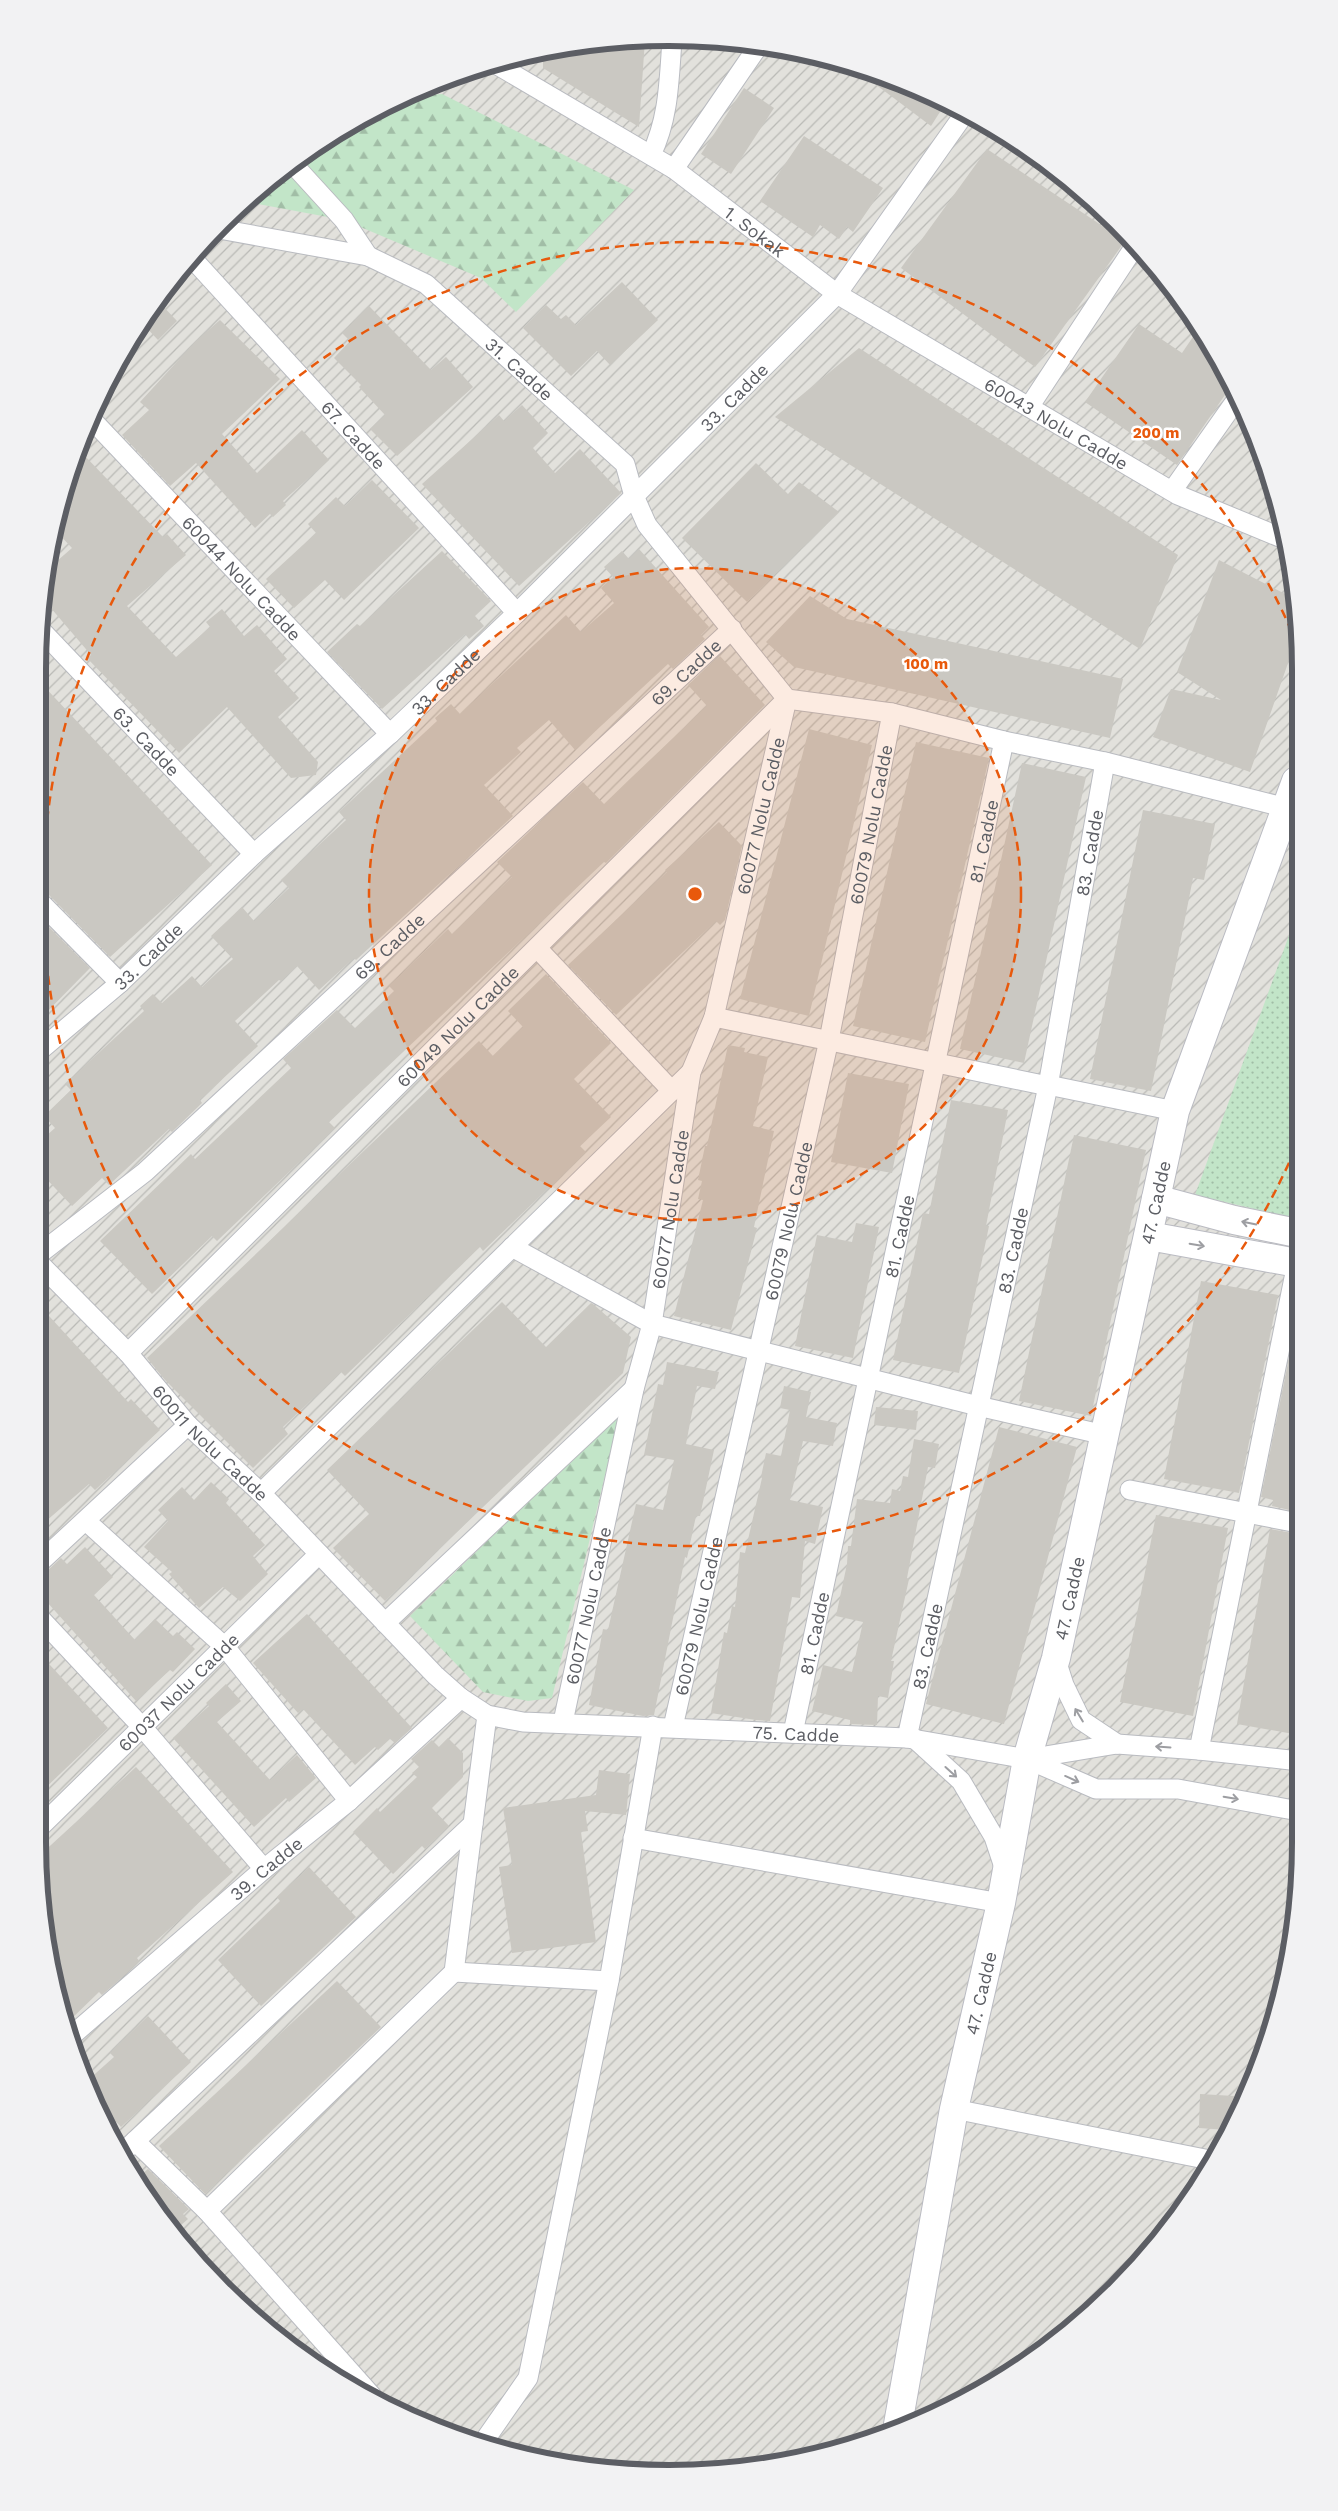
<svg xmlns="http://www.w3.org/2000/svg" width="1338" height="2511" font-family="'Work Sans',sans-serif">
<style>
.industrial{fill:url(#industrial-furrows)}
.green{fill:url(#green-dots)}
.forest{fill:url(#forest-firs)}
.building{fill:#cac8c2}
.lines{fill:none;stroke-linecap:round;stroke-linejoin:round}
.street-casing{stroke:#b9bbc0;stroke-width:21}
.secondary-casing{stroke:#babbc2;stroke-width:30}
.street{stroke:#fff;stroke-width:19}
.secondary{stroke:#fff;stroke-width:28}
.oneway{stroke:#9d9ea2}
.ring{fill:none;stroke:#e8590c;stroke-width:2.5;stroke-dasharray:9 6}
.labels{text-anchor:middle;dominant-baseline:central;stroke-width:5;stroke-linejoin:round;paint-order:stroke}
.street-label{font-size:18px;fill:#5c5e64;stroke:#fff}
.rim{fill:none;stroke:#5c5e64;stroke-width:6}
.centre{fill:#e8590c;stroke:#fff;stroke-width:2.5}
.ring-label{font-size:15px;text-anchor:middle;font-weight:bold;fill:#e8590c;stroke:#fff;stroke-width:5;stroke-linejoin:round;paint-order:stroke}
</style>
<defs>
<pattern id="industrial-furrows" width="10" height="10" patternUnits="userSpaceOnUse" patternTransform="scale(1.25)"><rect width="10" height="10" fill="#e2e1dc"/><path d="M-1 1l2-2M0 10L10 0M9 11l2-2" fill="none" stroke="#babab6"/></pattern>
<pattern id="green-dots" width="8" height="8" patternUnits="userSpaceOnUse" patternTransform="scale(1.25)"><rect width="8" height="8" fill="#c2e5c8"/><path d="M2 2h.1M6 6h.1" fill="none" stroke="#a1bda6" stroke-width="1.8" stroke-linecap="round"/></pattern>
<pattern id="forest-firs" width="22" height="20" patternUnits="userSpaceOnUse" patternTransform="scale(1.25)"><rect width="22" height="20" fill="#c2e5c8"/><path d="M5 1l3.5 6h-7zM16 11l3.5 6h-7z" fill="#a1bda6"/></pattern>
</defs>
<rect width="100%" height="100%" fill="#eeeee4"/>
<path class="industrial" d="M627,39L751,43L872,71L984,122L1086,194L1194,318L1253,428L1295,587L1299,1883L1279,2006L1216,2157L1170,2227L1086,2317L1020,2367L911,2425L832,2452L711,2472H627L506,2452L427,2425L318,2367L252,2317L168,2227L122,2157L71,2045L50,1965L38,1842L39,628L59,505L122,354L194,253L284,168L389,103L505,59Z"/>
<path class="green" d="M1296,916L1297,1219L1195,1195Z"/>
<g class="forest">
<path d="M442,94L634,190L516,312L481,278L344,220L248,202L284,168L389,103L409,96Z"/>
<path d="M620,1412L552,1698L528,1701L483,1692L410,1616Z"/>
</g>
<g class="building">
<path d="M627,39H645L639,127L543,68V53Z"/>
<path d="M866,70L872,71L945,104L931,126L863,75Z"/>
<path d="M744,88L774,108L731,174L701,154Z"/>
<path d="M804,136L883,188L853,232L847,227L839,239L820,225L813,237L760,201Z"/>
<path d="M987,149L1125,241L1035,367L901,268Z"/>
<path d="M622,282L658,320L610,365L597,351L571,376L523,328L546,305L561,319L566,315L576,325Z"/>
<path d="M159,302L177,321L158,340L143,324Z"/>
<path d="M369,306L431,370L446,357L473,387L397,456L370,429L385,415L359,387L361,385L334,358L350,341L342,333Z"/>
<path d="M220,320L280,379L222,434L257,473L302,430L329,460L283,501L286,505L273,517L270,514L255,528L196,463L170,486L122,435L149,410L140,402L196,341Z"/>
<path d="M1139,324L1182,353L1199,328L1231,386L1177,465L1085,402Z"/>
<path d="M859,348L1178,555L1140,649L775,417Z"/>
<path d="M522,405L548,433L533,448L555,473L580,449L621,493L519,586L422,484L499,415L504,421Z"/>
<path d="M81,452L163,537L167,534L186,555L127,606L176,657L210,627L206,622L222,609L244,636L257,625L287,659L274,671L299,698L278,717L318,762L316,775L291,778L227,707L179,753L87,658L91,655L44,600L49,568L72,548L55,530L59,505Z"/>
<path d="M756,463L788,494L799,482L839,512L747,602L682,538Z"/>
<path d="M372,480L419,528L344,600L325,580L294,608L266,579L316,533L308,524L336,497L345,506Z"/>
<path d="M639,549L709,627L701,635L705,639L673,669L668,664L575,750L549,720L517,748L521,752L484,785L513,816L356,960L354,958L319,990L297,966L281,981L279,980L235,1021L258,1046L200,1100L202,1103L172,1132L169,1129L109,1185L102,1178L72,1206L38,1170V1143L55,1128L44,1116L71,1090L65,1084L144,1011L140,1006L153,994L162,1003L192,976L202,987L218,972L233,959L211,936L242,907L254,921L289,888L281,880L346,820L339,812L437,721L435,718L451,704L460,714L566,615L581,632L614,603L601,588L613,577L604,567L622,551L629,559Z"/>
<path d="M442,551L491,601L475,616L484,626L469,639L465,634L382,709L327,652L357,624L360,626Z"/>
<path d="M1219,560L1295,599V643L1250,772L1153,737L1171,689L1221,700L1177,672Z"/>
<path d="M810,596L847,619L1123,679L1110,738L794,667L766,642Z"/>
<path d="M720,656L765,705L606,863L604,862L329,1122L335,1128L217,1241L212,1236L152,1294L100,1241L191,1154L195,1159L291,1068L283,1059L337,1010L355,1028L394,991L389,986L448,929L452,934L512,877L497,862L583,782L604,804L633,776L707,706L688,685Z"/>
<path d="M39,681L212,865L110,957L47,893L39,890Z"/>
<path d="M809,729L872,745L809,1016L740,999Z"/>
<path d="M916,742L989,758L925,1042L853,1026Z"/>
<path d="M1022,763L1086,777L1024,1063L960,1049Z"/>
<path d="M1143,810L1215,824L1204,880L1193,878L1151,1091L1090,1079Z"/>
<path d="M719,822L742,846L725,920L720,925L716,921L616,1015L568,965L667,872L665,870Z"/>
<path d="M39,917L90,968L38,1021V951Z"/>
<path d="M546,974L611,1043L574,1079L611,1117L580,1146L586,1152L483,1251L480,1247L345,1376L341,1372L283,1427L288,1434L253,1468L165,1380L147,1358L479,1041L493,1056L523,1027L508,1011Z"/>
<path d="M728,1045L745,1048L744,1052L768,1057L753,1126L774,1131L754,1227L757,1228L731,1330L674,1316L703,1200L698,1199L702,1181L698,1180L705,1146H707Z"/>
<path d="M848,1073L909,1084L892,1173L831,1162Z"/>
<path d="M951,1100L1008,1110L986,1226H989L959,1373L893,1360L923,1213L929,1214Z"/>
<path d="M1074,1135L1146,1150L1091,1416L1019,1401Z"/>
<path d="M856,1223L879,1227L853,1358L795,1346L817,1235L852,1242Z"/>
<path d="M1201,1281L1278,1295L1239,1493L1164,1479Z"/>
<path d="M502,1302L546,1347L591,1303L593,1304L631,1337L623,1373L385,1601L333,1548L369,1514L327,1470Z"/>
<path d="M38,1304L128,1402L131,1399L160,1430L95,1490L89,1484L38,1528V1446L47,1438L38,1428Z"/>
<path d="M1297,1318L1298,1512L1272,1506L1273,1500L1261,1497Z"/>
<path d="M667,1362L719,1372L715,1389L697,1386L686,1444L714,1450L700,1516H696L687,1558L685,1557L654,1715L643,1716L589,1705L603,1629L608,1630L636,1504L663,1510L674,1460L644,1455L658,1384L663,1385Z"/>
<path d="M784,1386L811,1392L806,1417L837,1423L833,1446L803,1441L790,1500L823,1507L815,1544L805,1541L800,1598L792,1597L770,1721L756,1720L711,1713L724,1632L727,1633L732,1606L735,1607L740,1552L745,1553L762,1478L761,1477L766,1453L781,1456L790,1410L780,1408Z"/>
<path d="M876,1407L918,1411L916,1430L874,1425Z"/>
<path d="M999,1427L1077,1447L1004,1724L926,1704Z"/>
<path d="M914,1439L939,1444L935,1468L928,1467L907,1578L909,1579L891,1661H894L888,1698L878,1696L877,1725L850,1724V1720L812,1711L823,1665L852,1672L863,1622L836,1616L847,1564L848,1546H851L857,1499L890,1503L892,1489L900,1491L903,1476L908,1477Z"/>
<path d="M211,1482L229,1499L226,1503L265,1545L253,1556L268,1574L240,1601L223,1587L199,1608L169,1574L172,1572L144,1547L168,1521L158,1510L182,1487L194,1500Z"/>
<path d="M1156,1515L1228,1528L1193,1716L1120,1702Z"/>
<path d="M1270,1529L1298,1534L1299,1735L1237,1724Z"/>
<path d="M85,1547L113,1577L94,1595L135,1640L155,1619L173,1636L177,1632L195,1649L173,1672L170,1670L136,1701L38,1592V1575L46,1572L61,1558L67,1564Z"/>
<path d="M307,1614L412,1728L395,1743L390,1739L378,1750L375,1747L355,1765L303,1709L298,1713L253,1663Z"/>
<path d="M38,1652L108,1728L38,1795Z"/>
<path d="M226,1684L241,1701L217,1722L270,1780L297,1755L316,1778L289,1802L286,1798L254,1827L173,1738L209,1706L206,1703Z"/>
<path d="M448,1738L463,1753V1777L432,1808L449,1826L425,1849L422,1846L393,1874L353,1832L377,1808L380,1812L417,1777L412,1773L419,1767L411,1759L432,1740L439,1747Z"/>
<path d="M136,1767L233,1872L137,1958L139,1961L126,1974L102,1995L99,1992L66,2024L50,1965L39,1856Z"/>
<path d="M599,1770L630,1774L626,1815L585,1811L588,1831L581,1832L596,1942L512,1953L499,1867L512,1865L503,1808L596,1795Z"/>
<path d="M309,1867L356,1917L261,2006L218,1960L280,1901L277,1897Z"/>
<path d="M337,1981L381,2027L205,2194L159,2146Z"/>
<path d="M148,2016L191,2062L121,2127L95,2099L87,2081L114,2057L110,2053Z"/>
<path d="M1200,2094L1234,2096L1233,2115L1228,2130L1199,2128Z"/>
<path d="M148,2169L189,2209L183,2214L188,2219L173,2232L136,2179Z"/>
</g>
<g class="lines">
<g class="street-casing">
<g id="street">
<path id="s1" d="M494,63L674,169L837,294L1178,495L1282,538"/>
<path d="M651,155C669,118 669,80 672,40"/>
<path d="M292,163L344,220L368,256"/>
<path d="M674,169L759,45"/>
<path id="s2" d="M219,229L368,256L426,284L625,464L634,496L647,525L787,699L892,713L1004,741L1105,762L1287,808"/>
<path id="s3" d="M191,257L517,613"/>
<path d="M1029,407L1133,249"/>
<path id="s4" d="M94,422L390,734"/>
<path d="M1172,491L1237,399"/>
<path id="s5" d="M39,628L254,854"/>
<path d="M39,901L120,983"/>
<path d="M537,948L672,1091"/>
<path d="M714,1017L1048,1086"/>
<path id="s6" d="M38,1052L120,983L254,854L390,734L517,613L837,294L965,113"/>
<path d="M1048,1085L1175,1111"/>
<path d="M512,1247L652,1324L978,1406L1105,1435"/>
<path id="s7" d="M38,1255L145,1172L732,629"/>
<path id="s8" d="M38,1262L128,1353L188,1425L261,1493L435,1675L461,1698L487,1715L523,1722L907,1738L1027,1759L1096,1789H1178L1299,1811"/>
<path id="s9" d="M128,1353L787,699"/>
<path d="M1130,1490L1298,1523"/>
<path d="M261,1493L691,1072"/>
<path d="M86,1521L225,1647L349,1801"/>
<path d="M38,1564L188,1425"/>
<path d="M38,1616L143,1728L264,1869"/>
<path d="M385,1623L634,1389"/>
<path d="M1056,1660L1064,1685L1081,1720L1117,1744"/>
<path id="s10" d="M563,1722L634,1389L652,1324L691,1072L714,1017L787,699"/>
<path id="s11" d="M673,1727L829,1040L892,713"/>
<path id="s12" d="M793,1733C862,1402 936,1072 1004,741"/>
<path id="s13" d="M907,1738L1048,1086L1105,762"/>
<path d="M915,1739L961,1781L994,1837L1005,1870"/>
<path d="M1199,1750L1297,1263"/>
<path d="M1027,1759L1117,1744L1199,1750L1299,1761"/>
<path id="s14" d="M38,1829L319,1554"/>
<path d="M633,1838L1001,1903"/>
<path d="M454,1972L609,1981"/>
<path id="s15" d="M69,2038L264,1869L349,1801L461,1698"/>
<path d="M954,2109L1210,2160"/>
<path d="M135,2141L473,1824"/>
<path d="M121,2154L135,2141L207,2211L372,2396"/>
<path d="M207,2211L454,1972L487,1715"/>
<path d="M482,2444L528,2378L609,1981L653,1726"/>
</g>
</g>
<g class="secondary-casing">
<g id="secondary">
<path d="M1156,1199L1234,1220L1297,1233"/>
<path d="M1149,1236L1297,1263"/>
<path id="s16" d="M897,2430L954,2109L1001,1903L1027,1759L1056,1658L1175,1111L1296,781"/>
</g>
</g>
<use href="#street" class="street"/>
<use href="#secondary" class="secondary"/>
</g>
<defs><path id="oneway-shaft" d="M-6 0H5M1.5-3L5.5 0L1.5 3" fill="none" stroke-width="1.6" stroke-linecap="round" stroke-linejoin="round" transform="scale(1.25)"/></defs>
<g class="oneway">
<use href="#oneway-shaft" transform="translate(1249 1223) rotate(-168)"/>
<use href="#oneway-shaft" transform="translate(1197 1245) rotate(10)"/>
<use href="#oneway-shaft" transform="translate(1079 1715) rotate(-121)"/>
<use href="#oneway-shaft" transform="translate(1163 1747) rotate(-176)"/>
<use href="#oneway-shaft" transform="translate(951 1772) rotate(42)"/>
<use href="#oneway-shaft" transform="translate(1072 1779) rotate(24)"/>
<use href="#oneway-shaft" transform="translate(1231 1798) rotate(10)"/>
</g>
<circle cx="695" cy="894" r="326" fill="#e8590c" fill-opacity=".12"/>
<g class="ring">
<circle cx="695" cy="894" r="326"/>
<path d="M1295 1149A652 652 0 1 1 1295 639"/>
</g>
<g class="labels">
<g class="street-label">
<text stroke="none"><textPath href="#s1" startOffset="311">1. Sokak</textPath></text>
<text stroke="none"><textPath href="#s2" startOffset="342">31. Cadde</textPath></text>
<text stroke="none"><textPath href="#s6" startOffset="956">33. Cadde</textPath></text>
<text stroke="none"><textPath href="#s1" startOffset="669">60043 Nolu Cadde</textPath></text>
<text stroke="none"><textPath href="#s3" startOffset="241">67. Cadde</textPath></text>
<text stroke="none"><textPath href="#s4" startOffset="215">60044 Nolu Cadde</textPath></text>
<text stroke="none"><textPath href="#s7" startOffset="872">69. Cadde</textPath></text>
<text stroke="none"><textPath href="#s6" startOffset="551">33. Cadde</textPath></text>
<text stroke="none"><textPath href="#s5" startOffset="156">63. Cadde</textPath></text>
<text stroke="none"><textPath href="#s10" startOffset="929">60077 Nolu Cadde</textPath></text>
<text stroke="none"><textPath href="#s11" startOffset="924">60079 Nolu Cadde</textPath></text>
<text stroke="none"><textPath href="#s12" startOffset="912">81. Cadde</textPath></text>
<text stroke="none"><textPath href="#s13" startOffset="904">83. Cadde</textPath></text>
<text stroke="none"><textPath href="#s7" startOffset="468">69. Cadde</textPath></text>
<text stroke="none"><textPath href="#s6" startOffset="146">33. Cadde</textPath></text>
<text stroke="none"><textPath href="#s9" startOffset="464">60049 Nolu Cadde</textPath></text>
<text stroke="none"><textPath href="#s16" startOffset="1255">47. Cadde</textPath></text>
<text stroke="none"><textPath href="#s10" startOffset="524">60077 Nolu Cadde</textPath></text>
<text stroke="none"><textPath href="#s11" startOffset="519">60079 Nolu Cadde</textPath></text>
<text stroke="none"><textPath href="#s12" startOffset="508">81. Cadde</textPath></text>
<text stroke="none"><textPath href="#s13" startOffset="499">83. Cadde</textPath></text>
<text stroke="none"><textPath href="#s8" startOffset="250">60011 Nolu Cadde</textPath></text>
<text stroke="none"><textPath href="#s16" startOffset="850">47. Cadde</textPath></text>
<text stroke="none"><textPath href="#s10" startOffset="119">60077 Nolu Cadde</textPath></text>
<text stroke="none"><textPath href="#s11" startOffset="114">60079 Nolu Cadde</textPath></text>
<text stroke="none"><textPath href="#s12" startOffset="102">81. Cadde</textPath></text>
<text stroke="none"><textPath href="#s13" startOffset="94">83. Cadde</textPath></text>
<text stroke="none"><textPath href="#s14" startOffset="196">60037 Nolu Cadde</textPath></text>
<text stroke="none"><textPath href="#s8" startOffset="949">75. Cadde</textPath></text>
<text stroke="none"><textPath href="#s15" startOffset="260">39. Cadde</textPath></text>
<text stroke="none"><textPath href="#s16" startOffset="445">47. Cadde</textPath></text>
</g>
</g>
<path d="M0 0H1338V2511H0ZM669 46H669A623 623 0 0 1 1292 669V1842A623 623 0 0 1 669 2465H669A623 623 0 0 1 46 1842V669A623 623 0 0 1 669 46Z" fill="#f2f2f3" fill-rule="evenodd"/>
<path class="rim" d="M669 46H669A623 623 0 0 1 1292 669V1842A623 623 0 0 1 669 2465H669A623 623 0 0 1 46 1842V669A623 623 0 0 1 669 46Z"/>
<circle cx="695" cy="894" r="8" class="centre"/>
<g class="ring-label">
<text x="1156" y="438">200 m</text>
<text x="926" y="669">100 m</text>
</g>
</svg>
